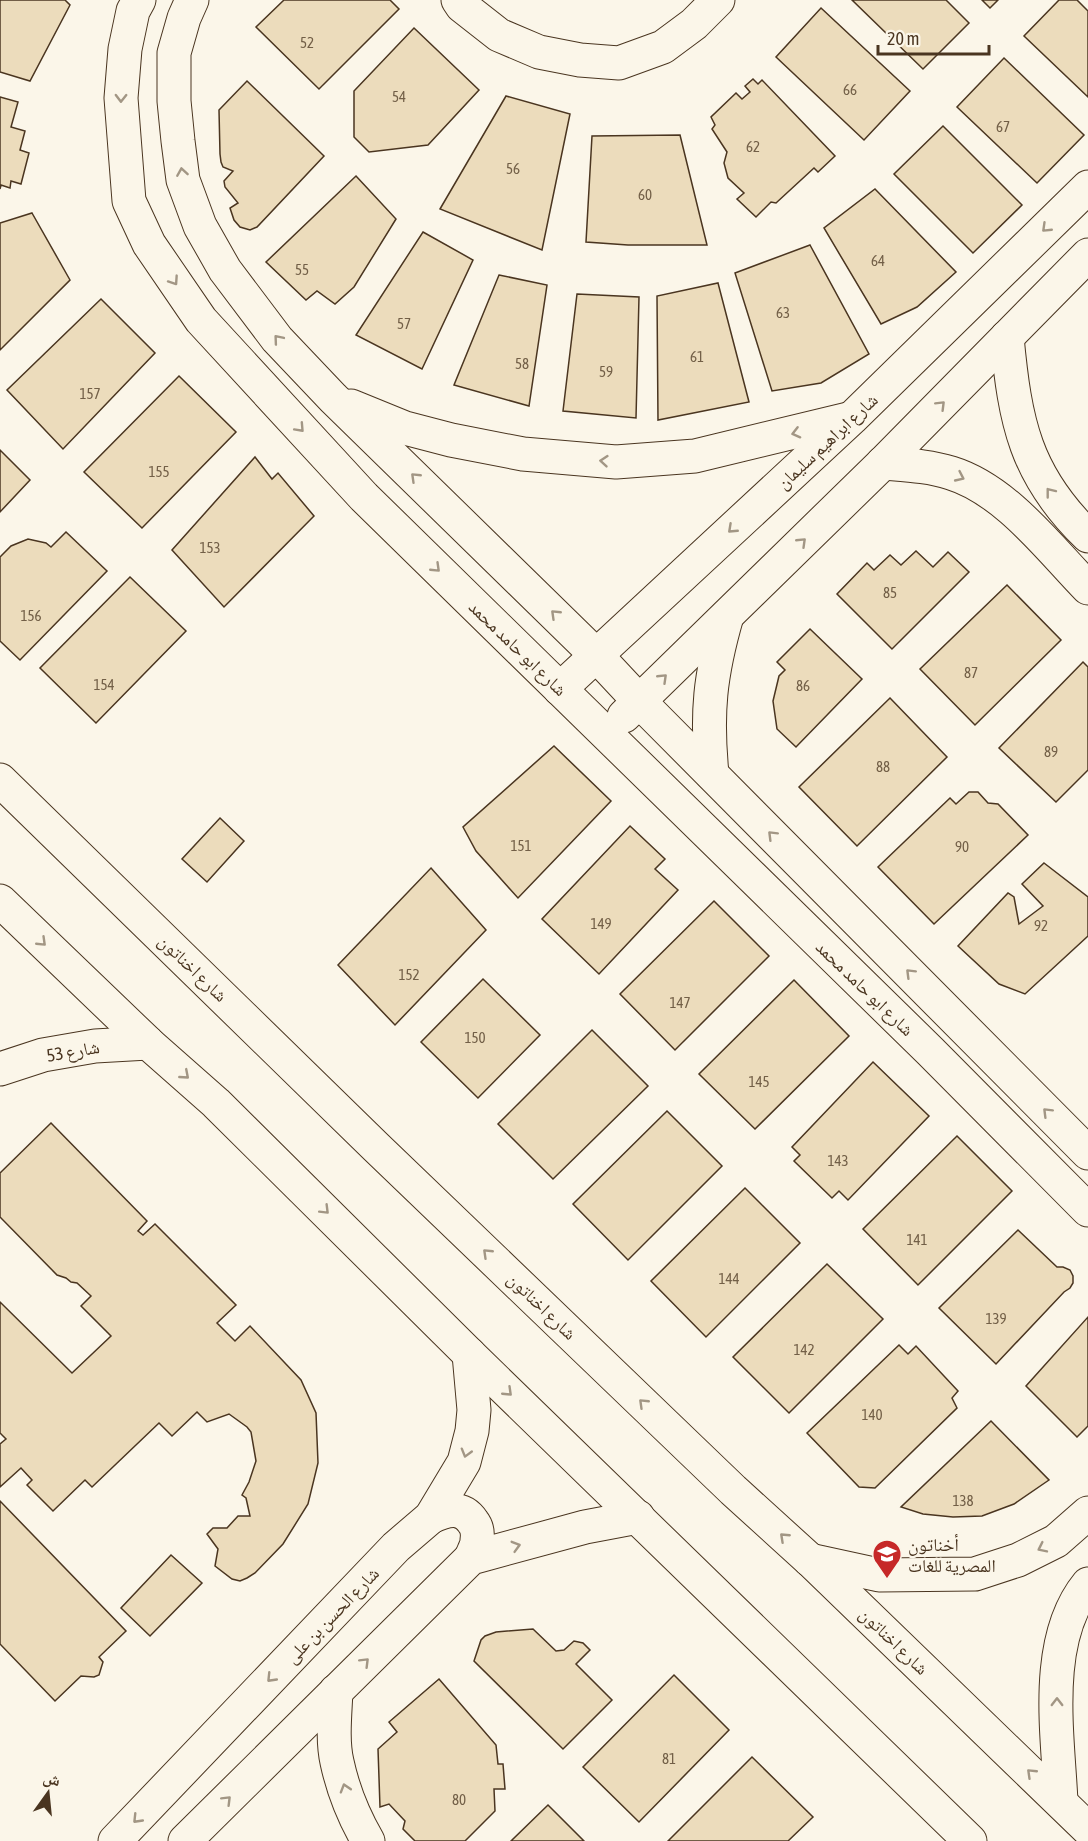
<svg xmlns="http://www.w3.org/2000/svg" width="1088" height="1841" font-family="'Asap Condensed','Noto Naskh Arabic',sans-serif">
<style>
.building{fill:#ecdcbc;stroke:#4a3520;stroke-width:1.5}
.lines{fill:none;stroke-linecap:round;stroke-linejoin:round}
.street-casing{stroke:#4a3520;stroke-width:35}
.secondary-casing{stroke:#4a3520;stroke-width:35}
.street{stroke:#fbf6e9;stroke-width:33}
.secondary{stroke:#fbf6e9;stroke-width:33}
.oneway{stroke:#a29684}
.labels{text-anchor:middle;dominant-baseline:central;stroke-width:4.5;stroke-linejoin:round;paint-order:stroke}
.number-label{font-size:15px;fill:#725f47}
.street-label{font-size:18px;fill:#4a3520;stroke:#fbf6e9}
.poi-label{font-size:18px;fill:#4a3520;stroke:#fbf6e9;text-anchor:start}
</style>
<rect width="100%" height="100%" fill="#fbf6e9"/>
<g class="building">
<path d="M0,0H65L70,5L30,81L0,72Z"/>
<path d="M284,0H390L399,9L319,89L256,27Z"/>
<path d="M852,0H946L969,23L923,69Z"/>
<path d="M982,0H998L990,8Z"/>
<path d="M1059,0H1077L1088,11V97L1024,36Z"/>
<path d="M821,8L910,91L864,140L776,57Z"/>
<path d="M414,28L479,90L428,145L369,152L354,137V91Z"/>
<path d="M1004,58L1084,135L1037,183L957,107Z"/>
<path d="M753,79L758,84L762,80L835,156L818,172L814,168L776,203L771,202L756,217L737,199L744,193L728,178L724,163L727,152L712,129L715,125L711,117L736,93L742,99L750,92L745,86Z"/>
<path d="M247,81L324,156L257,227L250,230L240,227L234,220L230,208L238,203L225,187L224,181L233,171L223,167L221,162L220,154L219,110Z"/>
<path d="M506,96L570,114L542,250L440,209Z"/>
<path d="M0,97L18,102L11,127L25,131L20,150L29,153L21,184L11,181L10,188L1,185L0,189Z"/>
<path d="M943,126L1022,205L973,253L894,174Z"/>
<path d="M680,135L707,245H628L586,242L592,136Z"/>
<path d="M356,176L396,219L354,287L335,304L317,291L306,300L266,262Z"/>
<path d="M875,189L956,272L917,307L881,324L824,228Z"/>
<path d="M32,213L70,280L0,350V223Z"/>
<path d="M423,232L473,260L422,369L356,335Z"/>
<path d="M810,245L869,354L821,383L772,391L735,273Z"/>
<path d="M499,275L547,285L529,406L454,385Z"/>
<path d="M718,283L749,402L658,420L657,296Z"/>
<path d="M577,294L639,297L636,418L563,411Z"/>
<path d="M101,299L155,353L63,449L7,390Z"/>
<path d="M179,376L236,432L142,528L84,472Z"/>
<path d="M0,450L30,480L0,512Z"/>
<path d="M255,457L272,479L278,473L314,516L224,607L172,550Z"/>
<path d="M66,532L107,571L20,660L0,641V557L11,546L28,539L46,543L51,547Z"/>
<path d="M916,551L933,567L948,552L969,572L892,649L837,594L867,563L874,570L890,555L901,565Z"/>
<path d="M130,577L186,631L96,723L40,668Z"/>
<path d="M1007,585L1061,640L975,725L920,669Z"/>
<path d="M810,629L862,679L796,747L777,729L773,701L779,676L785,670L777,662Z"/>
<path d="M1083,662L1088,667V770L1056,802L999,748Z"/>
<path d="M890,698L947,757L857,846L799,787Z"/>
<path d="M554,746L611,801L518,898L476,851L463,827Z"/>
<path d="M969,792H978L988,803L998,804L1028,835L934,924L878,867L950,798L956,804Z"/>
<path d="M220,818L244,841L207,882L182,859Z"/>
<path d="M630,826L665,859L655,869L678,890L599,974L542,919Z"/>
<path d="M1044,863L1088,897V936L1025,994L999,984L958,946L1008,893L1014,897L1019,924L1043,906L1022,884Z"/>
<path d="M431,868L486,930L395,1025L338,965Z"/>
<path d="M714,901L769,956L675,1050L620,994Z"/>
<path d="M483,979L540,1035L478,1098L421,1042Z"/>
<path d="M794,980L849,1036L755,1129L699,1074Z"/>
<path d="M592,1030L648,1086L553,1179L498,1124Z"/>
<path d="M873,1062L929,1116L848,1200L839,1191L832,1198L794,1161L800,1155L792,1147Z"/>
<path d="M667,1111L722,1166L628,1260L573,1204Z"/>
<path d="M51,1123L147,1221L138,1231L143,1235L155,1224L236,1305L217,1323L235,1341L250,1326L301,1380L316,1413L318,1463L308,1504L283,1544L255,1573L247,1578L240,1581L232,1579L215,1566L218,1549L207,1534L213,1528H227L238,1516H250L246,1498L242,1495L249,1482L256,1461L251,1432L247,1427L229,1414L207,1422L197,1412L172,1436L159,1423L92,1487L85,1480L53,1511L27,1485L32,1480L21,1468L0,1487V1444L6,1439L0,1433V1302L72,1373L111,1336L81,1306L91,1296L77,1283L71,1282L66,1278L57,1275L0,1217V1173Z"/>
<path d="M957,1136L1012,1191L918,1285L863,1229Z"/>
<path d="M745,1188L800,1243L706,1337L651,1281Z"/>
<path d="M1018,1230L1057,1267H1063L1070,1270L1073,1276V1283L1070,1288L1064,1292L996,1364L939,1308Z"/>
<path d="M827,1264L883,1319L789,1413L733,1357Z"/>
<path d="M1088,1317V1426L1077,1437L1026,1386Z"/>
<path d="M899,1345L908,1354L916,1346L958,1391L952,1398L957,1408L875,1488L859,1487L807,1433Z"/>
<path d="M991,1421L1049,1480L1014,1504L982,1516L953,1517L923,1514L901,1507Z"/>
<path d="M0,1501L126,1631L99,1657L103,1662L99,1675L94,1677L81,1676L55,1701L0,1644Z"/>
<path d="M171,1555L202,1583L150,1636L121,1608Z"/>
<path d="M533,1629L556,1651L564,1650L574,1641L583,1643L590,1650L576,1664L612,1700L563,1749L474,1661L481,1640L485,1636L496,1632Z"/>
<path d="M674,1675L729,1730L639,1822L583,1767Z"/>
<path d="M439,1679L496,1745L498,1764H503L505,1789H494L495,1811L465,1841H415L403,1829L405,1821L389,1804L380,1807L378,1749L397,1732L389,1722Z"/>
<path d="M752,1757L813,1817L788,1841H668Z"/>
<path d="M548,1805L584,1841H511Z"/>
</g>
<g class="lines">
<g class="street-casing">
<g id="street">
<path d="M139,0L133,11L125,49L121,98L129,201L149,244L201,320L364,497L930,1051L1088,1210"/>
<path d="M192,0L184,18L174,53V101L178,141L183,180L200,226L225,270L277,339L333,398L596,655L639,701L1088,1153"/>
<path d="M458,0L462,6L499,35L539,52L580,60L619,63L663,47L694,24L718,0"/>
<path d="M1007,337C1015,422 1025,475 1088,536"/>
<path d="M351,406L405,428L451,440L523,454L616,462L695,456L848,419"/>
<path d="M883,463C906,465 929,466 951,473C1006,490 1049,548 1088,588"/>
<path d="M560,689L852,418L1088,187"/>
<path d="M624,716L883,463L1088,255"/>
<path d="M712,774C706,713 710,675 727,616"/>
<path d="M0,1069L43,1055L95,1046L148,1043"/>
<path d="M810,1560L879,1575L975,1574L1018,1560L1056,1541L1088,1513"/>
<path d="M336,1691C335,1714 332,1740 337,1762C343,1790 354,1817 368,1841"/>
<path d="M1061,1802C1058,1735 1042,1640 1088,1584"/>
</g>
</g>
<g class="secondary-casing">
<g id="secondary">
<path d="M0,780L376,1147L733,1490L810,1560L1088,1829"/>
<path d="M0,901L148,1043L216,1103L469,1354L970,1841"/>
<path d="M431,1517C446,1510 462,1505 473,1522C477,1527 478,1533 477,1540C477,1546 473,1552 471,1558"/>
<path d="M115,1841L396,1547L431,1517L464,1462L472,1431L474,1410L469,1354"/>
<path d="M185,1841L471,1558L585,1527L638,1517"/>
</g>
</g>
<use href="#street" class="street"/>
<use href="#secondary" class="secondary"/>
</g>
<defs><path id="oneway-chevron" d="M-2-3.5L2.5 0L-2 3.5" fill="none" stroke-width="1.6" stroke-linecap="round" stroke-linejoin="round" transform="scale(1.5)"/></defs>
<g class="oneway">
<use href="#oneway-chevron" transform="translate(121 98) rotate(91)"/>
<use href="#oneway-chevron" transform="translate(182 172) rotate(-99)"/>
<use href="#oneway-chevron" transform="translate(1046 228) rotate(136)"/>
<use href="#oneway-chevron" transform="translate(174 281) rotate(56)"/>
<use href="#oneway-chevron" transform="translate(278 339) rotate(-130)"/>
<use href="#oneway-chevron" transform="translate(941 405) rotate(-45)"/>
<use href="#oneway-chevron" transform="translate(300 428) rotate(47)"/>
<use href="#oneway-chevron" transform="translate(796 433) rotate(166)"/>
<use href="#oneway-chevron" transform="translate(604 461) rotate(-175)"/>
<use href="#oneway-chevron" transform="translate(415 477) rotate(-136)"/>
<use href="#oneway-chevron" transform="translate(960 477) rotate(25)"/>
<use href="#oneway-chevron" transform="translate(1050 492) rotate(-128)"/>
<use href="#oneway-chevron" transform="translate(732 529) rotate(137)"/>
<use href="#oneway-chevron" transform="translate(802 542) rotate(-44)"/>
<use href="#oneway-chevron" transform="translate(436 568) rotate(44)"/>
<use href="#oneway-chevron" transform="translate(555 614) rotate(-136)"/>
<use href="#oneway-chevron" transform="translate(663 678) rotate(-44)"/>
<use href="#oneway-chevron" transform="translate(772 835) rotate(-135)"/>
<use href="#oneway-chevron" transform="translate(42 942) rotate(44)"/>
<use href="#oneway-chevron" transform="translate(910 973) rotate(-135)"/>
<use href="#oneway-chevron" transform="translate(185 1075) rotate(41)"/>
<use href="#oneway-chevron" transform="translate(1047 1112) rotate(-135)"/>
<use href="#oneway-chevron" transform="translate(325 1210) rotate(45)"/>
<use href="#oneway-chevron" transform="translate(487 1253) rotate(-136)"/>
<use href="#oneway-chevron" transform="translate(508 1392) rotate(44)"/>
<use href="#oneway-chevron" transform="translate(643 1403) rotate(-136)"/>
<use href="#oneway-chevron" transform="translate(466 1453) rotate(106)"/>
<use href="#oneway-chevron" transform="translate(784 1537) rotate(-137)"/>
<use href="#oneway-chevron" transform="translate(516 1546) rotate(-16)"/>
<use href="#oneway-chevron" transform="translate(1042 1548) rotate(154)"/>
<use href="#oneway-chevron" transform="translate(365 1662) rotate(-45)"/>
<use href="#oneway-chevron" transform="translate(271 1678) rotate(134)"/>
<use href="#oneway-chevron" transform="translate(1057 1702) rotate(-90)"/>
<use href="#oneway-chevron" transform="translate(1031 1773) rotate(-136)"/>
<use href="#oneway-chevron" transform="translate(345 1788) rotate(-107)"/>
<use href="#oneway-chevron" transform="translate(227 1800) rotate(-45)"/>
<use href="#oneway-chevron" transform="translate(137 1819) rotate(134)"/>
</g>
<defs>
<g id="school-pin" transform="scale(1.5)"><path d="M0 17L-7.5 6A9.5 9.5 0 1 1 7.5 6Z" fill="#c62828" stroke="#fbf6e9"/><path d="M0-5L7-2L0 1L-7-2ZM-4 1L0 2.5L4 1V4Q0 6-4 4Z" fill="#fff"/></g>
</defs>
<g fill-rule="evenodd">
<use href="#school-pin" x="887" y="1554"/>
</g>
<g class="labels">
<g class="number-label">
<text x="307" y="42">52</text>
<text x="850" y="89">66</text>
<text x="399" y="96">54</text>
<text x="1003" y="126">67</text>
<text x="753" y="146">62</text>
<text x="513" y="168">56</text>
<text x="645" y="194">60</text>
<text x="878" y="260">64</text>
<text x="302" y="269">55</text>
<text x="783" y="312">63</text>
<text x="404" y="323">57</text>
<text x="697" y="356">61</text>
<text x="522" y="363">58</text>
<text x="606" y="371">59</text>
<text x="90" y="393">157</text>
<text x="159" y="471">155</text>
<text x="210" y="547">153</text>
<text x="890" y="592">85</text>
<text x="31" y="615">156</text>
<text x="971" y="672">87</text>
<text x="104" y="684">154</text>
<text x="803" y="685">86</text>
<text x="1051" y="751">89</text>
<text x="883" y="766">88</text>
<text x="521" y="845">151</text>
<text x="962" y="846">90</text>
<text x="601" y="923">149</text>
<text x="1041" y="925">92</text>
<text x="409" y="974">152</text>
<text x="680" y="1002">147</text>
<text x="475" y="1037">150</text>
<text x="759" y="1081">145</text>
<text x="838" y="1160">143</text>
<text x="917" y="1239">141</text>
<text x="729" y="1278">144</text>
<text x="996" y="1318">139</text>
<text x="804" y="1349">142</text>
<text x="872" y="1414">140</text>
<text x="963" y="1500">138</text>
<text x="669" y="1758">81</text>
<text x="459" y="1799">80</text>
</g>
<g class="street-label">
<text transform="translate(827 441) rotate(-43)">شارع ابراهيم سليمان</text>
<text transform="translate(518 648) rotate(44)">شارع ابو حامد محمد</text>
<text transform="translate(193 968) rotate(44)">شارع اخناتون</text>
<text transform="translate(865 988) rotate(44)">شارع ابو حامد محمد</text>
<text transform="translate(73 1051) rotate(-10)">شارع 53</text>
<text transform="translate(542 1306) rotate(44)">شارع اخناتون</text>
<text transform="translate(332 1615) rotate(-46)">شارع الحسن بن على</text>
<text transform="translate(894 1641) rotate(44)">شارع اخناتون</text>
</g>
<g class="poi-label">
<text x="908" y="1544">أخناتون<tspan x="908" dy="21">المصرية للغات</tspan></text>
</g>
</g>
<g transform="translate(48 1793) rotate(15)" stroke="#fbf6e9" stroke-width="4.5" paint-order="stroke">
<path d="M0-4.5L10 22L0 15L-10 22Z" fill="#4a3520"/>
<text y="-9" font-size="16" font-weight="bold" text-anchor="middle" fill="#4a3520">ش</text>
</g>
<path d="M878 45v9h111v-9" fill="none" stroke="#4a3520" stroke-width="3"/>
<text x="887" y="45" font-size="18" fill="#4a3520" stroke="#fbf6e9" stroke-width="4.5" paint-order="stroke">20 m</text>
</svg>
